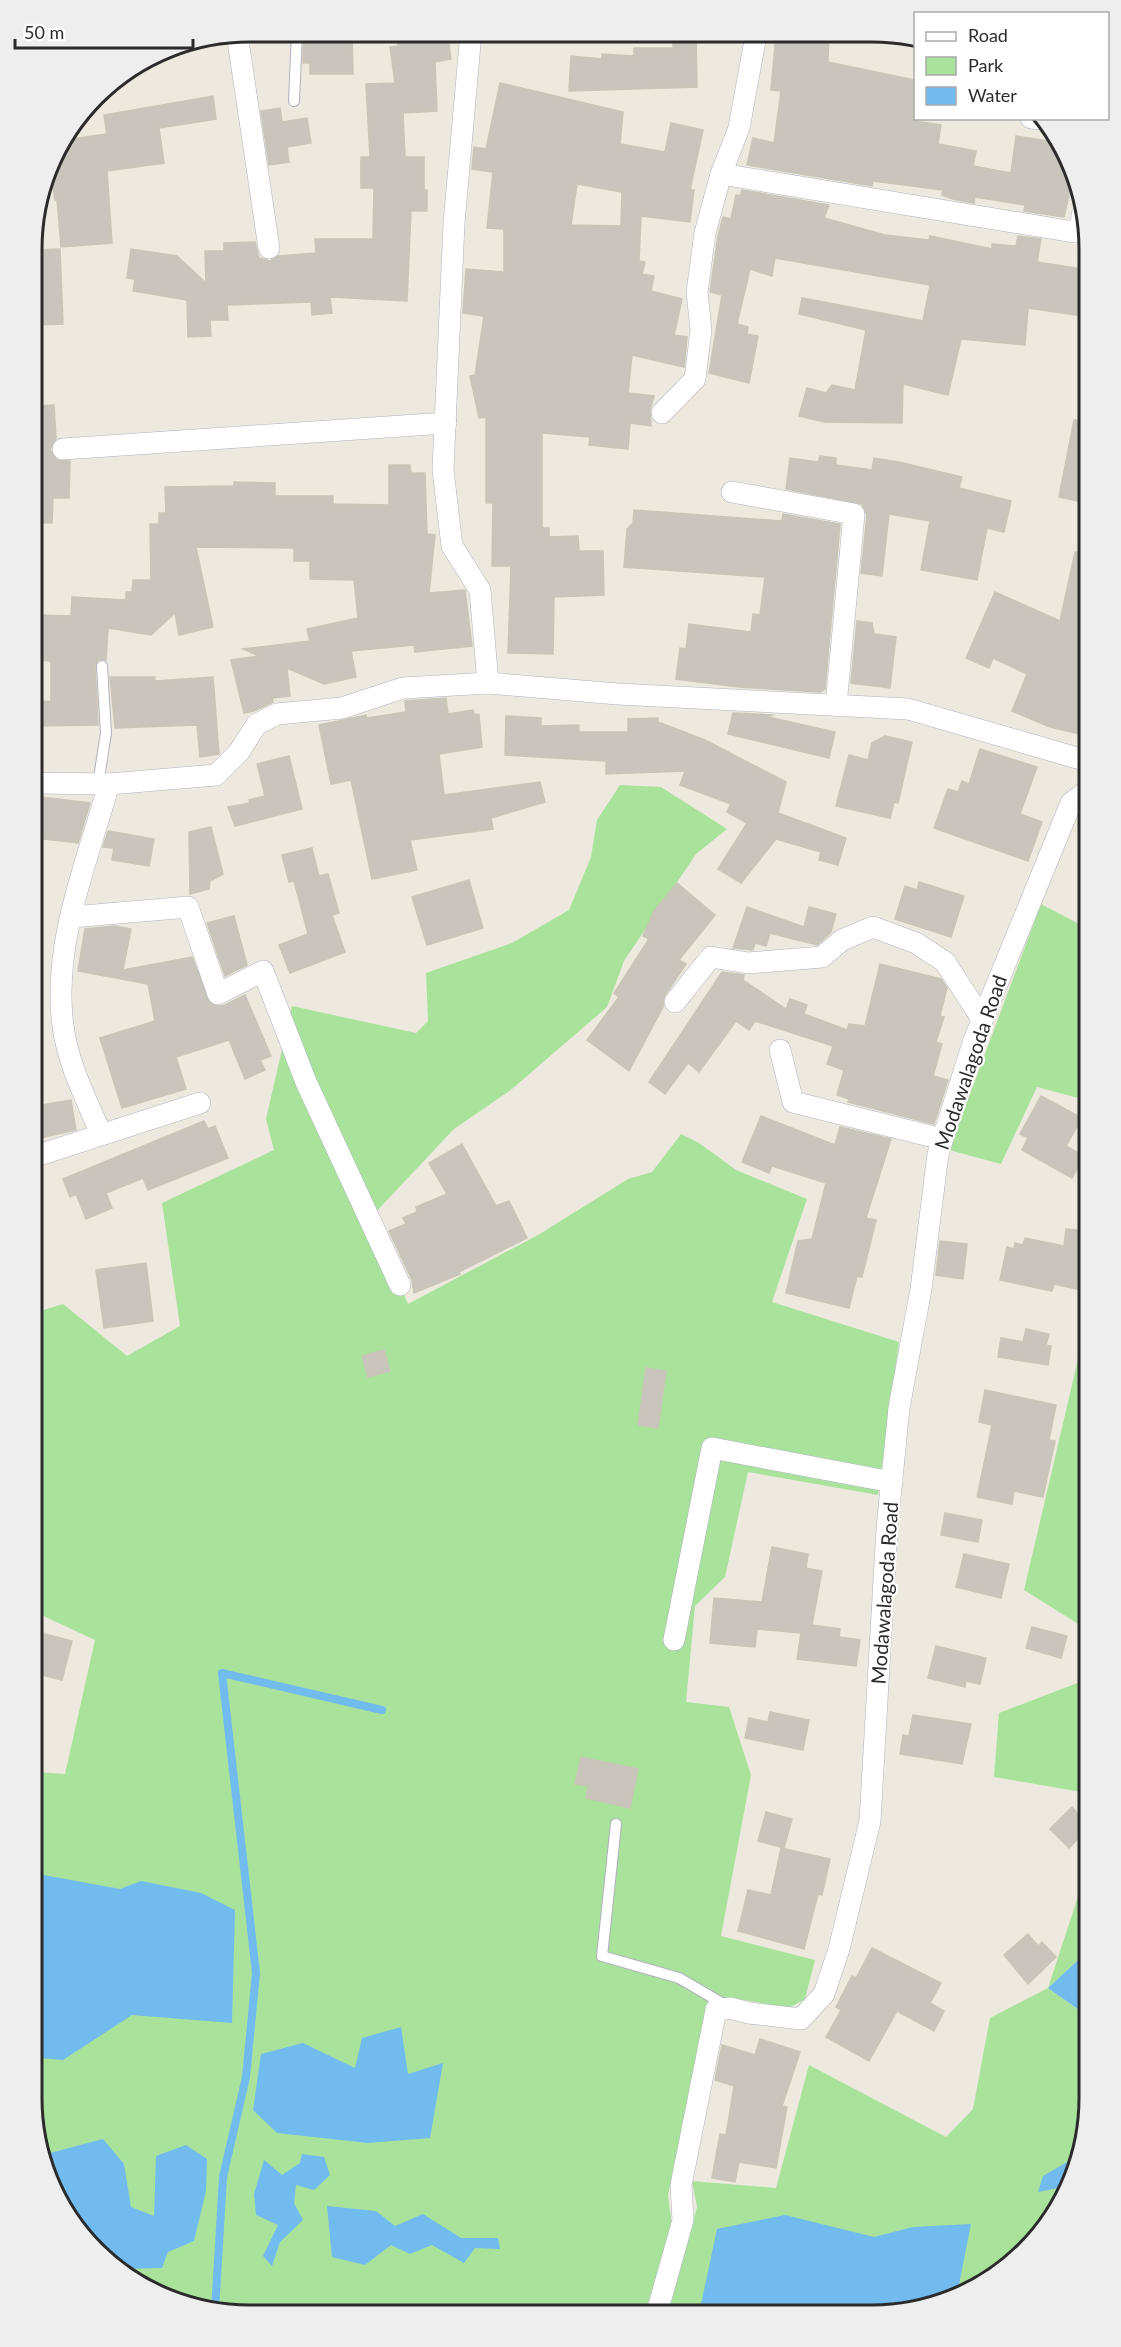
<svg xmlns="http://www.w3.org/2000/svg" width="1121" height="2347" font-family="Lato,sans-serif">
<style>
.green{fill:#a9e39b}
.water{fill:#71bbef}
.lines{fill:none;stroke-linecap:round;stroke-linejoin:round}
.stream{stroke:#71bbef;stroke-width:8}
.building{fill:#c9c5bd;stroke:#c9c5b7;stroke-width:1.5;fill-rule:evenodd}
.lane-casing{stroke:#b1b2bf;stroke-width:12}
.street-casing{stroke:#b1b2bf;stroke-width:22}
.lane{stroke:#fff;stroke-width:10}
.street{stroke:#fff;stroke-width:21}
.labels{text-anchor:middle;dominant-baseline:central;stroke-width:4.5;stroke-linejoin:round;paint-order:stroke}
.street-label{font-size:20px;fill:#2b2b2b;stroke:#fff}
.rim{fill:none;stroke:#2b2b2b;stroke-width:3}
</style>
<rect width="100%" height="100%" fill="#ede9de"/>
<g class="green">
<path d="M620,785L661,787L727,829L696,854L624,961L607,1007L512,1089L454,1129L372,1216L408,1304L538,1235L628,1179L652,1172L681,1134L699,1143L736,1170L807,1199L772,1302L899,1342L878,1495L748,1472L725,1577L695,1606L686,1702L729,1707L751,1775L721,1936L815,1960L805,1999L789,2008L744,2000L708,2005L668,2195L672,2226L646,2309L207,2311L153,2293L105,2261L68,2218L39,2154L38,1772L65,1774L95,1640L37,1613V1312L63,1304L127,1356L180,1326L162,1203L274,1150L266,1119L292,1006L416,1033L428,1021L426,973L512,943L569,910L591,857L597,820Z"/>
<path d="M1041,904L1085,927V1117L1082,1099L1037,1087L1001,1164L949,1150Z"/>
<path d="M1086,1325L1088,1793L994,1777L999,1713L1085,1680L1080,1625L1024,1590Z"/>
<path d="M1088,1866V1951L1048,1988L1089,2017V2112L1073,2181L1036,2241L992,2279L928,2308L667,2309L678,2277L697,2207L692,2181L776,2188L809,2065L946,2137L973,2109L990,2018L1048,1988Z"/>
</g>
<g class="water">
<path d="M38,1874L120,1889L141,1881L201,1893L235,1910L232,2023L132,2015L63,2060L39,2058Z"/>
<path d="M1088,1951L1089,2017L1048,1988Z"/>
<path d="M401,2027L408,2074L443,2063L430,2138L368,2143L277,2133L253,2110L261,2054L303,2043L355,2068L362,2038Z"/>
<path d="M103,2139L124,2164L131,2207L154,2216L156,2156L186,2145L207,2159L206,2191L194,2241L168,2252L162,2268L117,2269L105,2261L68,2218L48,2175L50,2153Z"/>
<path d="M302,2154L324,2157L330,2175L314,2190L296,2185L294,2203L303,2220L280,2242L272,2266L263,2256L278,2225L256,2215L254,2194L264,2160L282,2175L300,2163Z"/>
<path d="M1074,2158L1078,2160L1069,2186L1038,2192L1043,2176Z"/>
<path d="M327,2206L376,2211L395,2226L423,2214L461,2238H498L500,2249L475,2248L464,2263L432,2245L410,2254L391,2245L365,2265L332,2257Z"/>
<path d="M785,2215L874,2237L913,2227L971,2224L957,2295L932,2306L893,2302L882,2308L700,2309L717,2229Z"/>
</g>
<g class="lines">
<path class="stream" d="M215,2311L223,2177L246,2077L256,1973L222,1673L382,1710"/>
</g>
<g class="building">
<path d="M352,32L353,74H310V63H303L304,33Z"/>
<path d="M428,33H441L442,39L448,38L451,59L435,62L437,111L403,113L405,157H424V190H427V211H411L407,301L330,297L332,313L312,315L311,302L227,305L228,320H210L211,336L188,337L187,300L133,291L135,279L127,278L131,249L177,256L206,283L205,251H224V243L255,242L259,258L270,261L278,256L316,253L315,239H373L374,188H361V157H370L366,84L395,83L390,47L398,46L397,37Z"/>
<path d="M673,34H696L697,87L569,91L571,56L602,59V54L634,56V48H673Z"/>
<path d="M776,35H829L828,62L915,80V121L941,125L938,144L976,151L973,166L1011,173L1016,136L1061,143L1074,173L1064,217L1024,211L1025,205L975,197L974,203L953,199L942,195L943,190L873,181L872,186L747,165L753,138L774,143L781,91L771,90Z"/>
<path d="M500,83L623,112L620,144L665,152L671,123L703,130L690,190H694L690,222L641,216L639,261L645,262L642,274L654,276L651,291L682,299L674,335L687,337L684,367L632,355L628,393L654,396L650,410L651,426L630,423L628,449L589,445L590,437L542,433V528H549V537L578,536L579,551H603L604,595L554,597L553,654L508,653L511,566H492L493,503H486V417L479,418L470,376L475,375L484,316L463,313L466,269L504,272V229L487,228L493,172L472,169L474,147L486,149ZM577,184L622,192L621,226L571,225Z"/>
<path d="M213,96L216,119L159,128L164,163L107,171L112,243L61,247L57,199L55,200L50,166L54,153L64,140L107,134L104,115Z"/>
<path d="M280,108L282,122L307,118L311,143L287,147L289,162L269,165L261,111Z"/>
<path d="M742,190L829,205L824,218L885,235L929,240L930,236L992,249V244L1016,246L1018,236L1041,239L1037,262L1082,269V316L1028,308L1025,345L961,339L948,395L903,384L902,423L824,422L799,416L807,388L826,393L832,385L855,390L866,330L799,314L802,298L923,321L930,285L775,258L772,276L750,269L737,324L748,327L747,334L758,336L749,383L709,373L722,295L710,292L718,236L723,217L731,219L736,195L740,196Z"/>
<path d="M60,249L63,324L36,325L33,250Z"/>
<path d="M54,405L56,439L50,450L57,460L70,461L69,498H53L52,523H34V406Z"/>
<path d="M1074,420H1083V502L1059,497Z"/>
<path d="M820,456L836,458V465L872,470L874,458L899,462L962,477L959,488L1011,501L1004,532L987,528L977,580L921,570L930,521L889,514L882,576L861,573L867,515L862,504L786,489L790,458L818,462Z"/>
<path d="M389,465H410L411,473H425L427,534L435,535L429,593L465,590L472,646L415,652L414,645L351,651L356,677L324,684L287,668L290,696L272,698L273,702L254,711L244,713L231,660L259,656L243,649L310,641L307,629L358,618L354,580L310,579V561H294V548L196,547L213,627L179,635L175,613L151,635L108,628L106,660L98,659L95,666L98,725L35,726V702L51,701V661L37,660L39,615L71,616L72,597L126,600V592H132L133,580H151L150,524H159V513H166L165,487L234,486V482L275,483V496H333V504L389,505Z"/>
<path d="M634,510L782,521L783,514L840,524L825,689L820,692L739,687L676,679L680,648L686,649L689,624L751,632L753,614L760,615L765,577L624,567L627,529L633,523Z"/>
<path d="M1075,552L1083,553L1084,735L1050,727L1012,711L1027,674L993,658L989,668L966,658L995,592L1060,621Z"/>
<path d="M857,621L872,623L874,634L896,637L890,688L851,683Z"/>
<path d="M110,677H155V681L213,677L219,754L200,757L197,725L115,728Z"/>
<path d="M446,698L448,714L473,710L474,714L479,715L482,747L439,754L444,795L540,782L545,802L491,818L493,829L410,840L417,870L372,879L351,780L331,784L319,725L366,715L367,718L406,712L405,701Z"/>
<path d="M733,713L772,715L768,717L835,732L829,758L728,734Z"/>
<path d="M506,716L541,718V726L579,725V732H628V719L658,718V722L705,740L786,782L778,813L846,838L838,865L819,860L821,852L776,839L741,883L718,869L747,823L727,812L731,804L680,785L685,771L606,774V761L505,755Z"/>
<path d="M885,736L912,742L898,803L894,802L890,818L836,806L849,755L868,760L872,743Z"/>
<path d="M980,749L1037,767L1020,814L1042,822L1028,861L934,828L948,789L958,792L962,781L969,784Z"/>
<path d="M289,756L302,809L235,826L228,807L250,803L249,800L265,796L257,764Z"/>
<path d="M41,797L90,803L78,843L36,838Z"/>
<path d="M211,827L223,874L210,881L209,889L190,894L189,832Z"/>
<path d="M108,831L154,839L149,866L112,860L114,848L103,847Z"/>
<path d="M312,848L319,876L328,874L339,913L332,915L345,952L290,973L279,945L308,934L294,881L289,882L282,855Z"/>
<path d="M469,880L483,928L427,945L412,897Z"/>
<path d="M919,882L964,896L951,937L895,919L905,886L917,890Z"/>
<path d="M677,883L715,915L679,960L686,964L665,995L663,1007L629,1071L587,1040L619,997L614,993L649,939L643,936L654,911Z"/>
<path d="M747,907L804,927L809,907L836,914L831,932L817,945L770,933L766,946L755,943L753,950L733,948Z"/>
<path d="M234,916L247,965L225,976L207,923Z"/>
<path d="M115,926L131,929L123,970L192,957L211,1004L223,1006L245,995L271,1056L260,1060L265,1070L245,1079L229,1040L176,1057L186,1089L122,1108L100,1038L155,1021L148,984L78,971L85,929Z"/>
<path d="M880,964L941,979L947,988L940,1016L944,1017L936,1042L942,1044L933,1076L948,1080L934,1124L848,1102L849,1099L837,1095L844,1070L827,1064L833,1046L755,1021L749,1030L736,1021L699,1072L688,1063L665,1094L649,1082L722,972L744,975L743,980L786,1009L790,999L807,1005L804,1014L847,1030L849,1024L865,1026Z"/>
<path d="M1041,1096L1082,1118L1066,1146L1084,1156L1072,1178L1022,1150L1028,1138L1020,1134Z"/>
<path d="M71,1100L76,1130L36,1139V1106Z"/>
<path d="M761,1116L835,1145L840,1127L891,1139L866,1218L876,1220L862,1277L857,1276L849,1308L786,1293L798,1241L812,1239L826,1183L772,1166L769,1173L742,1162Z"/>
<path d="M204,1121L208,1129L215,1126L228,1158L148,1190L143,1178L106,1193L112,1208L86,1219L76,1194L70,1197L63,1179Z"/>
<path d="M462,1144L496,1206L509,1201L527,1238L459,1272L460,1274L414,1293L412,1280L389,1231L406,1224L403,1218L417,1212L416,1207L447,1194L429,1163Z"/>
<path d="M1066,1229L1086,1231V1291L1054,1284L1052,1291L1000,1280L1007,1247L1014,1249L1015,1243L1023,1245L1025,1238L1064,1246Z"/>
<path d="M940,1241L967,1244L963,1279L936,1275Z"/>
<path d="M146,1263L153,1321L104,1328L96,1270Z"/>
<path d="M1026,1329L1049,1334L1046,1345L1051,1346L1048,1365L998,1357L1001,1338L1023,1342Z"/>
<path d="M384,1350L390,1371L368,1377L362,1356Z"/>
<path d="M646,1368L666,1371L658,1428L638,1425Z"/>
<path d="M985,1390L1056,1405L1049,1440L1055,1441L1043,1497L1014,1491L1012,1504L977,1497L992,1425L979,1422Z"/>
<path d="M945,1513L982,1520L978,1542L941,1535Z"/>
<path d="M772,1547L808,1554L806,1568L822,1571L812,1625L840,1629L839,1637L860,1640L856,1666L797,1659L801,1633L757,1629L755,1647L710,1643L714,1598L762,1602Z"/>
<path d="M964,1554L1009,1564L1001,1598L956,1587Z"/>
<path d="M1032,1627L1067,1636L1061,1658L1026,1648Z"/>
<path d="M37,1632L72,1641L62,1680L38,1674Z"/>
<path d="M936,1646L986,1658L980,1684L966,1681L965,1687L928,1678Z"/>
<path d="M770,1712L809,1720L803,1750L745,1738L749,1718L768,1722Z"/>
<path d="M913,1715L971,1724L962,1764L900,1754L903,1735L909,1736Z"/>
<path d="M581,1757L638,1769L630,1808L586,1798L588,1786L575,1784Z"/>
<path d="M1072,1807L1088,1825V1828L1069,1848L1050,1829Z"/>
<path d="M766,1812L792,1819L784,1848L758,1841Z"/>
<path d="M781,1848L830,1859L822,1895L818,1894L804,1949L738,1931L748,1890L771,1895Z"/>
<path d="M1028,1934L1038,1946L1042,1942L1056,1957L1028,1984L1004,1955Z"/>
<path d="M872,1948L941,1983L930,2003L944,2011L934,2031L897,2011L869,2061L826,2037L841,2010L836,2007L852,1976L856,1978Z"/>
<path d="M760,2039L800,2052L782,2106L787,2107L776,2168L739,2162L735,2182L712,2178L720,2134L726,2135L734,2086L715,2080L722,2045L755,2055Z"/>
</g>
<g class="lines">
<g class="lane-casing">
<g id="lane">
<path d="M294,101L297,32"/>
<path d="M98,784L106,733L102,666"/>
<path d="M616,1824L602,1956L679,1978L727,2006"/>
</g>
</g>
<g class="street-casing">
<g id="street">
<path d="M471,33L454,223L443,470L452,546L480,590L488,683"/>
<path d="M237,34L269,248"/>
<path d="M1031,118L1043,119"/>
<path d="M721,174L1074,232L1081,224L1082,215"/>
<path d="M662,413L695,379L701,330L697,292L705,233L721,174L739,128L756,35"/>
<path d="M63,449L446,423"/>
<path d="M732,492L854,514L836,705"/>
<path d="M35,783L109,784L216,775L239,752L257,724L277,714L342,708L403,688L488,683L618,694L908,709L1084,760"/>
<path d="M72,917L188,907L218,994L263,971L306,1082L400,1285"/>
<path d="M675,1002L711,957L748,963L822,957L842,940L873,927L916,943L945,962L982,1019"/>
<path d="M780,1050L793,1102L942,1139"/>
<path d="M101,1134C86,1099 68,1064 63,1026C52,944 87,862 109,784"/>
<path d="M36,1156L200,1103"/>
<path d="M674,1640L712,1448L892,1482"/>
<path d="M658,2309L683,2220L681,2185L716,2010L730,2008L749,2013L801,2019L824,1994L839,1949L870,1821L887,1528L899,1408L921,1289L938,1154L974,1040L1071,803L1084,793"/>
</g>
</g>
<use href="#lane" class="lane"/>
<use href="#street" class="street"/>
</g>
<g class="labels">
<g class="street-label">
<text transform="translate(970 1062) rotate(-71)">Modawalagoda Road</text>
<text transform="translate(884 1593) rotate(-86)">Modawalagoda Road</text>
</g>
</g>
<path d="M0 0H1121V2347H0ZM249 42H872A207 207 0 0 1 1079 249V2098A207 207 0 0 1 872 2305H249A207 207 0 0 1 42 2098V249A207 207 0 0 1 249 42Z" fill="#eee" fill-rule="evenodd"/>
<path class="rim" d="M249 42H872A207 207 0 0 1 1079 249V2098A207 207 0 0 1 872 2305H249A207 207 0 0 1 42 2098V249A207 207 0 0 1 249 42Z"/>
<rect x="914" y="12" width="195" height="108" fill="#ffffff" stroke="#aaaaaa" stroke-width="1.5"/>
<rect x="926" y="32" width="30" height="9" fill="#ffffff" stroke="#aaaaaa" stroke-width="1.5"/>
<text x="968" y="42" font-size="18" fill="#2b2b2b">Road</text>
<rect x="926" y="57" width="30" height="18" fill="#a9e39b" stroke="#aaaaaa" stroke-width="1.5"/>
<text x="968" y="72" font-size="18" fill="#2b2b2b">Park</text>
<rect x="926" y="87" width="30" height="18" fill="#71bbef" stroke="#aaaaaa" stroke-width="1.5"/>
<text x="968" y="102" font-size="18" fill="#2b2b2b">Water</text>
<path d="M15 39v9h178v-9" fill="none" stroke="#2b2b2b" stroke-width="3"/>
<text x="24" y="39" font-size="18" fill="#2b2b2b" stroke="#ffffff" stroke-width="4.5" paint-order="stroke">50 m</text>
</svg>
